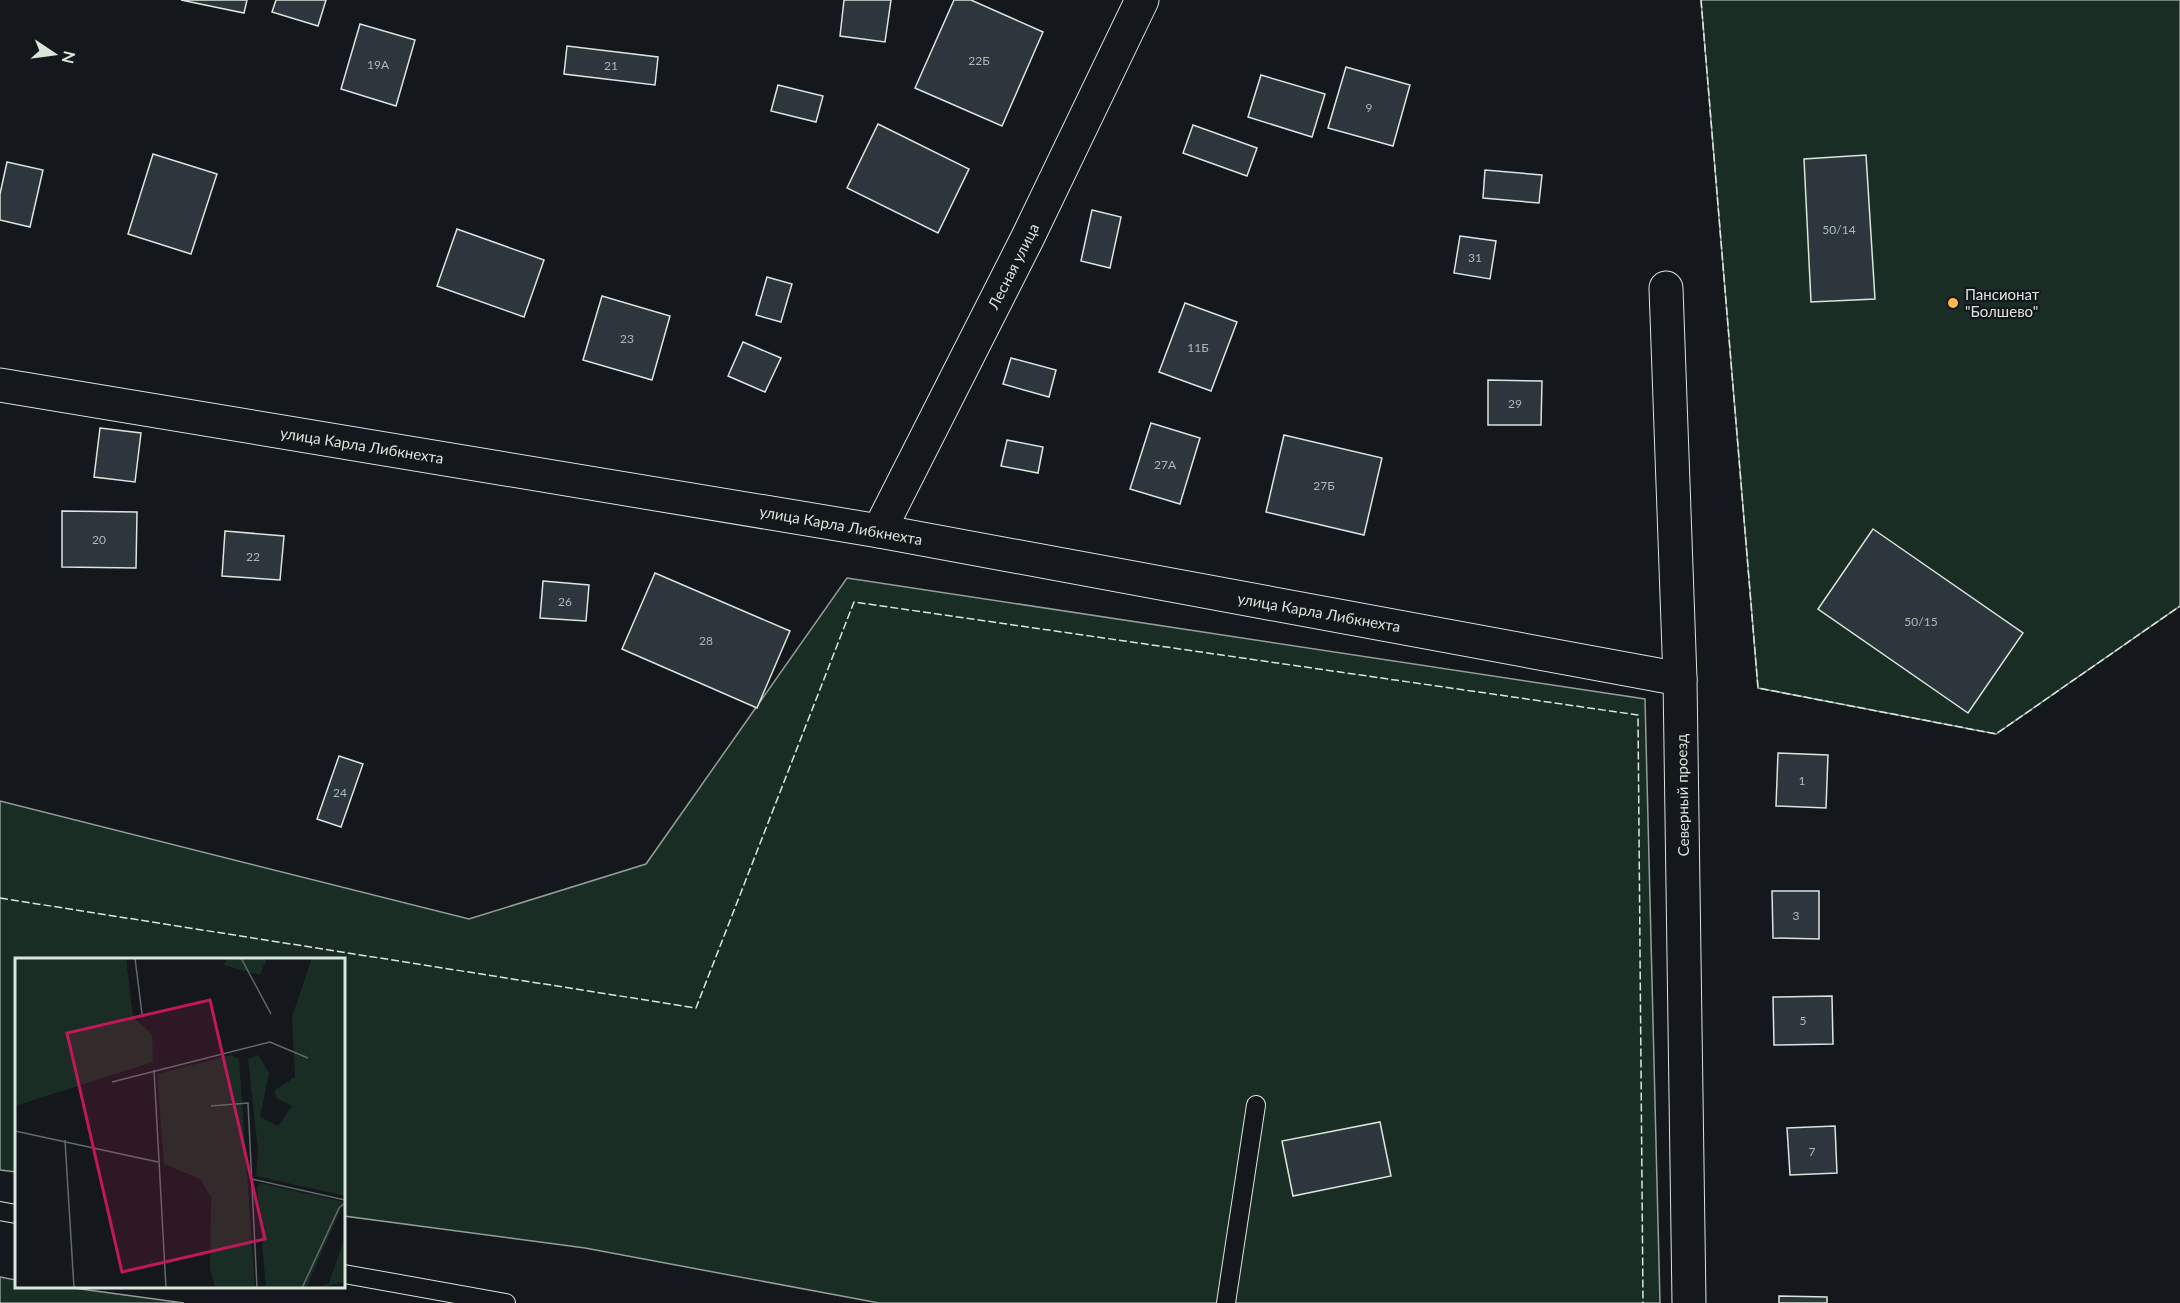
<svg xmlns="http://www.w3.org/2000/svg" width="2180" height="1303" font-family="Lato,sans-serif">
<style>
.green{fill:#1a2d24;stroke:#939e99;stroke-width:1.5}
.building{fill:#2c363c;stroke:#d8e6dc;stroke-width:1.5}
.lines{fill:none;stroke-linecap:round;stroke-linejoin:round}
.service-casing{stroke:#d8e6dc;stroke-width:20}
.minor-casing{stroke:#d8e6dc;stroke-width:35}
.service{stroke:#14181c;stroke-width:18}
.minor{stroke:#14181c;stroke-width:33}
.fence{stroke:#d8e6dc;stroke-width:1.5;stroke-dasharray:8 3;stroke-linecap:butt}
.poi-dot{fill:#ffb74d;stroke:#14181c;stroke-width:2}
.labels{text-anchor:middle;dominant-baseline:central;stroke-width:4.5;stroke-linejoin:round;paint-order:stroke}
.number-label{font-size:12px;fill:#adbab4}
.street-label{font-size:15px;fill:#d8e6dc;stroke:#14181c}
.poi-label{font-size:15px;fill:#d8e6dc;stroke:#14181c;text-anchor:start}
.inset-road{fill:none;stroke:#626a69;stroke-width:1.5}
.view{fill:#c2185b;fill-opacity:0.15;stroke:#c2185b;stroke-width:3}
.inset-edge{fill:none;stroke:#d8e6dc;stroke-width:3}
</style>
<rect width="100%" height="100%" fill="#14181c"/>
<g class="green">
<path d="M1701,0H2180V606L1996,734L1758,688Z"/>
<path d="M847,578L1645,699L1660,1303H879L585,1248L344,1216V960H16V1172L0,1170V801L469,919L646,864Z"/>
<path d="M0,1277L16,1280V1286L66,1287L184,1303H0Z"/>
</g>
<g class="building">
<path d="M181,0H247L244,13Z"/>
<path d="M276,0H326L318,26L272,12Z"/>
<path d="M844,0H891L885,42L840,36Z"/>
<path d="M954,0H971L1043,32L1002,126L915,88Z"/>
<path d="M360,24L415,40L396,106L341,89Z"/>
<path d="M567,46L658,57L655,85L564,74Z"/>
<path d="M1346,67L1410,85L1393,146L1328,128Z"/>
<path d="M1261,75L1325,94L1312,137L1248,117Z"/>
<path d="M778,85L823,96L816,122L771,111Z"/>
<path d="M878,124L969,169L938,233L847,188Z"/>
<path d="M1193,125L1257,148L1247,176L1183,153Z"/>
<path d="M153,154L217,174L191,254L128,234Z"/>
<path d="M1866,155L1875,299L1811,302L1804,159Z"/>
<path d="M7,162L43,170L30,227L0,220V194Z"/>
<path d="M1485,170L1542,175L1539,203L1483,198Z"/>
<path d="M1092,210L1121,217L1110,268L1081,261Z"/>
<path d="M457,229L544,260L524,317L437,286Z"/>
<path d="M1460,236L1496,241L1490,279L1454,273Z"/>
<path d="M767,277L792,284L781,322L756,315Z"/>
<path d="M602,296L670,316L652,380L583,360Z"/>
<path d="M1185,303L1237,322L1211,391L1159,372Z"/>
<path d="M743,342L781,358L765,392L728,376Z"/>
<path d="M1011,358L1056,370L1049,397L1003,384Z"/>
<path d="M1488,380L1542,381L1541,425H1488Z"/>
<path d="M1151,423L1200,438L1180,504L1130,489Z"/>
<path d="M100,428L141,433L135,482L94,477Z"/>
<path d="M1284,435L1382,458L1364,535L1266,512Z"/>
<path d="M1007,440L1043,447L1038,473L1001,466Z"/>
<path d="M62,511L137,512L136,568L62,567Z"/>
<path d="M1873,529L2023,633L1968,713L1818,609Z"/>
<path d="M225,531L284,536L280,580L222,576Z"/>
<path d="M655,573L790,631L757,708L622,649Z"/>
<path d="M543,581L589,585L586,621L540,618Z"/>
<path d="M1778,753L1828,755L1826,808L1776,806Z"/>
<path d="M339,756L363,764L341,827L317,819Z"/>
<path d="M1772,891H1819V939L1773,938Z"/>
<path d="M1832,996L1833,1044L1774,1045L1773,997Z"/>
<path d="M1380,1122L1391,1176L1293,1196L1282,1141Z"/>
<path d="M1835,1126L1837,1173L1790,1175L1787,1128Z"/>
<path d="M1779,1296L1827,1297V1303H1779Z"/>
</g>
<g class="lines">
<g class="service-casing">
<g id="service">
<path d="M0,1211L16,1214"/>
<path d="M344,1274L506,1303"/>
<path d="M1226,1303L1256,1105"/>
</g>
</g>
<g class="minor-casing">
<g id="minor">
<path d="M1666,288L1680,679L1689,1303"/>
<path d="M0,385L879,531L1680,679"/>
<path d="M879,531L1027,239L1142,0"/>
</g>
</g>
<use href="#service" class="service"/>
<use href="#minor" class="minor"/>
<g class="fence">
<path d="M1701,0L1758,688L1996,734L2180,606"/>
<path d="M0,898L696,1008L854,602L1638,715L1643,1303"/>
</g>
</g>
<circle class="poi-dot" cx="1953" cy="303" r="6"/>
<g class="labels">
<g class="number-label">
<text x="979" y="60">22Б</text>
<text x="378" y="64">19А</text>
<text x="611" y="65">21</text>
<text x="1369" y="107">9</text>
<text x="1839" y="229">50/14</text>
<text x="1475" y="257">31</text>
<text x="627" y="338">23</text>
<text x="1198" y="347">11Б</text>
<text x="1515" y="403">29</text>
<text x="1165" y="464">27А</text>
<text x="1324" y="485">27Б</text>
<text x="99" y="539">20</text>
<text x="253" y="556">22</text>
<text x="565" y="601">26</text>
<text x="1921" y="621">50/15</text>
<text x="706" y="640">28</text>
<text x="1802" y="780">1</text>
<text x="340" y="792">24</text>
<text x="1796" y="915">3</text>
<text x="1803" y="1020">5</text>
<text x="1812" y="1151">7</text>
</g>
<g class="street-label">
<text transform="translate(1013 266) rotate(-63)">Лесная улица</text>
<text transform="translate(362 445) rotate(9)">улица Карла Либкнехта</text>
<text transform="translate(841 525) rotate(10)">улица Карла Либкнехта</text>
<text transform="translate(1319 612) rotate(10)">улица Карла Либкнехта</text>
<text transform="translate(1682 795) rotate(-91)">Северный проезд</text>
</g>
<g class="poi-label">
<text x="1965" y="294">Пансионат<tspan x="1965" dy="17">"Болшево"</tspan></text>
</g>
</g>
<g transform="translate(15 958)">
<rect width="330" height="330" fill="#14181c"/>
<path d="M0,0H111L118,59L137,76L138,104L0,148ZM212,0H252L245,17L209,7ZM297,0H330V238L241,218L243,192L233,101L243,97L254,115L245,159L263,168L277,148L261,140L260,132L280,119L277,59ZM216,97L224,101L240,330H200L195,310L196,239L185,221L149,206L142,116ZM245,225L329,244L291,330H251L242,229ZM330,279V324L302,330L314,325Z" fill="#1a2d24"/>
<path class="inset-road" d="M120,0L127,56M226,0L256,56M139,112L151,330M97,124L255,84L293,100M196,148L233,145L242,330M0,173L143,204M50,182L59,330M237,221L330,242M287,330L324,250L330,245"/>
<path class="view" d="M195,42L250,281L107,314L52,75Z"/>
<rect width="330" height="330" class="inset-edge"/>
</g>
<g transform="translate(54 54) rotate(103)" stroke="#14181c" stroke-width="4.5" paint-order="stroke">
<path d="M0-4.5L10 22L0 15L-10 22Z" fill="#d8e6dc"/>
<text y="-9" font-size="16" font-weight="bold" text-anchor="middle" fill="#d8e6dc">N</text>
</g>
</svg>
